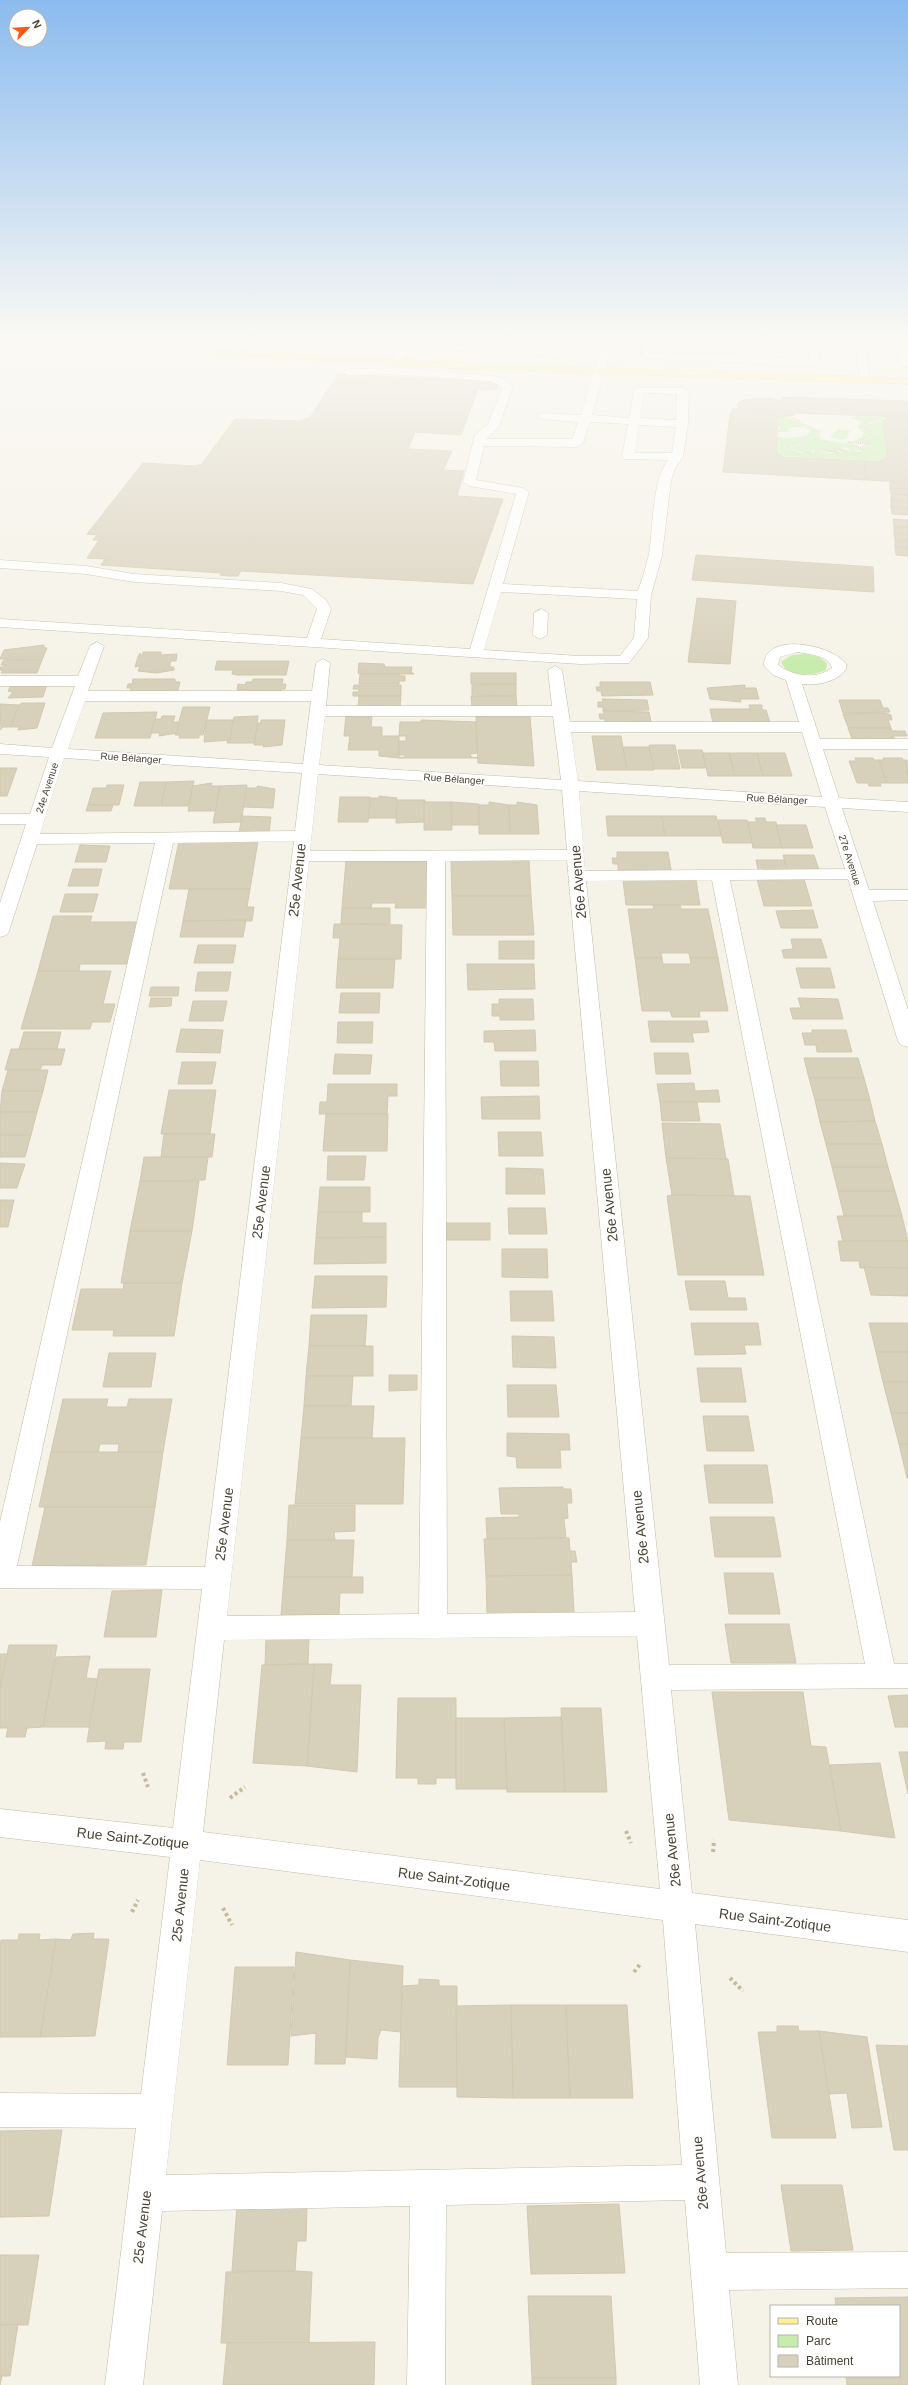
<svg xmlns="http://www.w3.org/2000/svg" width="908" height="2385" font-family="Arial,sans-serif">
<style>
.green{fill:#c7ecac}
.building{fill:#d7d0bb;stroke:#d2c9ae}
.lines{fill:none;stroke-linecap:round;stroke-linejoin:round}
.minor-casing{stroke:#c1bca8;stroke-width:1}
.major-casing{stroke:#ecd55d;stroke-width:1}
.path-far1{stroke:#c4ba99;stroke-width:1.5;stroke-dasharray:1 1;stroke-linecap:butt}
.path{stroke:#c4ba99;stroke-width:4;stroke-dasharray:3 3;stroke-linecap:butt}
.minor{fill:#fff;fill-rule:evenodd}
.major{fill:#ffef95;fill-rule:evenodd}
.labels{text-anchor:middle;dominant-baseline:central;stroke-width:3.5;stroke-linejoin:round;paint-order:stroke}
.far-street-label{font-size:10px;fill:#484335;stroke:#fff}
.near-street-label{font-size:14px;fill:#484335;stroke:#fff}
</style>
<rect width="100%" height="100%" fill="#f5f2e7"/>
<g class="green">
<path d="M865,416L886,418L864,423L849,417Z"/>
<path d="M778,418H789L809,426L789,428L787,432H777L781,428L778,426Z"/>
<path d="M883,421L886,458L876,461L785,456L776,452L777,437C788,438 803,439 811,432L808,429L813,428L822,431L818,436L785,447L801,453H813L815,449L828,453H842L836,449L841,448L850,453L863,452L865,450L862,448L871,444L868,441L874,439V434L864,425Z"/>
<path d="M862,425L872,434L871,439L865,440L869,443L852,442L862,437L863,433L857,426Z"/>
<path d="M839,429L851,431L847,435L848,438L840,440L830,437Z"/>
<path d="M818,438C833,444 850,440 863,450L852,452L846,447L832,449L839,452H830L814,447L809,453L790,447Z"/>
<path d="M805,654L819,657L827,663L826,670C814,676 787,678 781,662L792,655Z"/>
</g>
<g class="building">
<path d="M167,339H210L209,340Z"/>
<path d="M338,374L500,382L497,390L478,389L461,435L415,432L408,449L452,451L443,470L464,471L457,496L503,499L473,584L241,571L238,576H229L220,575L222,573L101,565L105,559L87,558L99,540H93L97,535L87,534L143,463L195,466L202,464L234,420L239,419L298,421L310,418Z"/>
<path d="M782,397L908,401V417L790,413L778,408V400H782Z"/>
<path d="M768,398L778,400V408L795,413L794,415L778,418L766,412V409H740L737,406L738,403L744,400Z"/>
<path d="M743,408L766,409V412L778,417L776,453L785,457L865,461L866,480L723,472L730,414H732V409Z"/>
<path d="M882,416L908,417V482L866,480L865,461L877,462L887,458L883,420H887V418Z"/>
<path d="M890,481L908,482V489L890,488Z"/>
<path d="M890,488L908,489V495L891,494Z"/>
<path d="M891,494L908,495V501L891,500Z"/>
<path d="M891,500L908,501V508L891,507Z"/>
<path d="M891,507L908,508V515L892,514Z"/>
<path d="M893,519L908,520V527H894Z"/>
<path d="M894,527H908V534L894,533Z"/>
<path d="M894,533L908,534V541L895,540Z"/>
<path d="M895,540L908,541V548L895,547Z"/>
<path d="M895,547L908,548V556L896,555Z"/>
<path d="M696,555L873,567L874,592L692,580Z"/>
<path d="M697,598L736,601L730,664L688,662Z"/>
<path d="M44,645V648H47L42,660L0,659L4,650Z"/>
<path d="M143,652H161V655L177,654L176,661H171L170,663V667H174V670L156,673L138,671L140,666L135,667L138,657L140,653L142,657Z"/>
<path d="M7,660H42L37,673H1L3,670H0V667H4L5,665H1L3,661Z"/>
<path d="M217,661H289L286,675H237L232,674L233,670H215Z"/>
<path d="M359,663L384,664L385,667H412L411,672L414,674H360L358,673Z"/>
<rect x="471" y="673" width="45" height="11"/>
<path d="M360,674H400V676H405V681H399V684H359Z"/>
<path d="M133,679H175V682H180L178,690H173L172,692H130L131,688H127L128,684H132Z"/>
<path d="M253,679H283L282,684H286L285,689H281V691L237,690L238,684L245,685L246,682H252Z"/>
<path d="M600,682H650L653,695L602,696L601,691H597L596,687H600Z"/>
<path d="M47,684L43,697L8,698L13,692L8,691L11,685Z"/>
<path d="M516,684V696L472,695V685Z"/>
<path d="M354,685H401V696H353V692H359V689H353Z"/>
<path d="M745,685V688H756L759,699H740L741,702L710,699L707,688Z"/>
<path d="M359,696H399L401,697L400,707L358,708Z"/>
<path d="M471,696H516L517,708L472,707Z"/>
<path d="M602,699L647,700L649,710L603,711V707H598V702H603Z"/>
<path d="M839,700H880L883,708H888L890,712L843,713Z"/>
<path d="M22,703H45L37,728L18,730L19,727H10L19,705Z"/>
<path d="M0,704L19,705L10,727H2L1,730Z"/>
<path d="M749,705H762V710H766L770,722L713,723L710,709H750Z"/>
<path d="M183,707H210L203,735H199V738H179L180,735H175Z"/>
<path d="M603,711L649,712L651,722L605,723V719H600L599,714H604Z"/>
<path d="M157,712L150,738H95L103,713Z"/>
<path d="M885,713L891,715L892,720H888L891,728H850L848,727L843,714Z"/>
<path d="M346,715H372L371,727H382V736H399V758L379,756V750H348L350,736H344Z"/>
<path d="M530,715L534,766L478,763L476,716Z"/>
<path d="M162,716H175L173,722H179L177,733L159,736L160,733H151L155,719H161Z"/>
<path d="M258,716L255,743H227L234,717Z"/>
<path d="M206,720H233L230,740L204,742Z"/>
<path d="M261,720H285L282,745L263,747L264,745H254L258,723H261Z"/>
<path d="M421,720L476,722L477,753L470,754L471,757L478,758H399L405,757V755H399V741H406V736H399L400,722H421Z"/>
<path d="M848,728H891L892,731H905L907,736H893L895,740L852,739Z"/>
<path d="M592,736H621L627,770H597Z"/>
<path d="M649,745H675L680,769H653Z"/>
<path d="M623,747H649L654,770H627Z"/>
<path d="M678,750H702L706,768H682Z"/>
<path d="M703,753H729L735,776H708Z"/>
<path d="M729,753H757L763,776H735Z"/>
<path d="M757,753H785L792,776H763Z"/>
<path d="M855,758H873L874,760H879L887,783H880L881,786H869L868,783H857L849,761H856Z"/>
<path d="M883,758H902L903,760H907L908,783H887L879,760H884Z"/>
<path d="M0,768H17L7,796H0Z"/>
<path d="M194,781L188,806H161L166,782Z"/>
<path d="M140,782H166L161,806H134Z"/>
<path d="M212,783L211,786H220L216,811H188L193,786Z"/>
<path d="M107,785H124L119,805H88L93,788H106Z"/>
<path d="M247,785L241,822L213,823L220,786Z"/>
<path d="M257,786L275,789L273,808L243,807L246,788H257Z"/>
<path d="M379,796L397,798L396,818H368L370,798H379Z"/>
<path d="M340,797H370L368,822H338Z"/>
<path d="M397,800H425L424,822L396,823Z"/>
<path d="M424,802H451L452,830H424Z"/>
<path d="M451,802L479,804V825H452Z"/>
<path d="M489,802L509,805L510,834H479V805H489Z"/>
<path d="M517,802L537,805L539,834H510L509,805H517Z"/>
<path d="M88,805H113L111,811H86Z"/>
<path d="M242,816L271,817L269,833H239Z"/>
<path d="M606,816H662L665,836H608Z"/>
<path d="M662,816H716L721,836H665Z"/>
<path d="M755,818H765L766,822H776L782,848H753L748,822H757Z"/>
<path d="M718,820H747L752,843H723Z"/>
<path d="M776,825H806L813,848H782Z"/>
<path d="M179,841H258L250,889H169Z"/>
<path d="M80,845L110,846L106,862H75Z"/>
<path d="M617,852H668L671,870H618V864H613L612,858H617Z"/>
<path d="M783,855H814L819,870H787Z"/>
<path d="M346,860H428V908H395L396,903H372L371,908H342Z"/>
<path d="M451,860H529L531,896H452Z"/>
<path d="M756,860H784L787,870H758Z"/>
<path d="M73,869H102L98,886H68Z"/>
<path d="M757,879H804L812,906H764Z"/>
<path d="M623,880H696L700,905H626Z"/>
<path d="M189,889H250L247,907H254L252,921H183Z"/>
<path d="M65,894H98L93,912H60Z"/>
<path d="M452,896H531L534,935H453Z"/>
<path d="M653,905H680L681,909H708L718,958H690L689,953H661L662,958H635L628,909H654Z"/>
<path d="M342,908H390V924H341Z"/>
<path d="M813,910L818,928H781L776,911Z"/>
<path d="M53,916H92L90,922H139L130,964H80L79,971H38Z"/>
<path d="M246,920L243,937H180L183,921Z"/>
<path d="M334,924L402,925L401,959H338L340,938H333Z"/>
<path d="M791,939H821L827,958H784L782,950L793,949Z"/>
<rect x="499" y="941" width="35" height="18"/>
<path d="M198,945H236L233,963H194Z"/>
<path d="M635,958H662L663,964H691L690,958H718L728,1011H699L700,1017H672L670,1011H642Z"/>
<path d="M338,959H395L393,988H336Z"/>
<path d="M467,964H534L535,989L468,990Z"/>
<path d="M796,968H830L835,988H801Z"/>
<path d="M38,971H111L103,1004H115L110,1022H92L90,1029H21Z"/>
<path d="M198,972H231L228,991H195Z"/>
<path d="M151,987H179L178,996H149Z"/>
<path d="M341,993H380L379,1013H339Z"/>
<path d="M151,998H172L171,1006L149,1007Z"/>
<path d="M798,998L838,999L843,1019H793L790,1008H801Z"/>
<path d="M499,999H533L534,1020H500V1016H492V1004H499Z"/>
<path d="M193,1001H227L223,1021H189Z"/>
<path d="M648,1021H707L709,1032L692,1033L694,1042H651Z"/>
<path d="M338,1022H373L372,1043H337Z"/>
<path d="M181,1029L223,1030L220,1053L176,1052Z"/>
<path d="M535,1030L536,1051H495L494,1042H484V1031Z"/>
<path d="M812,1030H846L852,1052H817L816,1045H805L802,1033H812Z"/>
<path d="M24,1032H61L57,1049H19Z"/>
<path d="M11,1049H65L61,1065H42L40,1070H5Z"/>
<path d="M654,1053H688L691,1074H656Z"/>
<path d="M335,1054L372,1055L370,1074H333Z"/>
<path d="M804,1058H858L864,1078H809Z"/>
<path d="M500,1061H538L539,1086H501Z"/>
<path d="M182,1062H216L212,1084H178Z"/>
<path d="M8,1070H48L43,1091H2Z"/>
<path d="M809,1078H864L870,1100H815Z"/>
<path d="M694,1083L695,1091L718,1090L720,1102H660L657,1084Z"/>
<path d="M328,1084H397V1096H388L387,1114H319L320,1102H327Z"/>
<path d="M169,1090H216L210,1134H161Z"/>
<path d="M2,1091H43L37,1112H0Z"/>
<path d="M539,1096L540,1119H482L481,1097Z"/>
<path d="M815,1100H870L875,1121L820,1122Z"/>
<path d="M660,1102H697L700,1121H662Z"/>
<path d="M0,1112H37L31,1135H0Z"/>
<path d="M326,1114H388L387,1151H323Z"/>
<path d="M875,1121L882,1144H826L820,1122Z"/>
<path d="M662,1123L720,1124L726,1159L666,1158Z"/>
<path d="M498,1132H541L543,1156H499Z"/>
<path d="M164,1134H215L212,1157H161Z"/>
<path d="M0,1135H31L25,1157H0Z"/>
<path d="M826,1144H882L888,1167H832Z"/>
<path d="M328,1156H366L364,1180H327Z"/>
<path d="M144,1157H208L205,1180L140,1181Z"/>
<path d="M666,1158L728,1159L734,1196L672,1195Z"/>
<path d="M0,1163L25,1164L17,1188H0Z"/>
<path d="M832,1167H888L895,1191H838Z"/>
<path d="M506,1168L543,1169L545,1194H506Z"/>
<path d="M140,1181H199L192,1231H130Z"/>
<path d="M320,1187H370V1212H318Z"/>
<path d="M838,1191H895L902,1216H844Z"/>
<path d="M672,1195L750,1196L764,1275H678L667,1196Z"/>
<path d="M0,1200H14L8,1227H0Z"/>
<path d="M508,1208H545L547,1234H509Z"/>
<path d="M318,1212H362V1223H386V1237L316,1238Z"/>
<path d="M837,1216H902L908,1241L843,1242Z"/>
<rect x="446" y="1223" width="44" height="17"/>
<path d="M130,1231H192L182,1283H121Z"/>
<path d="M386,1237V1263L314,1264L316,1238Z"/>
<path d="M838,1241H908V1268H860L859,1261H841Z"/>
<path d="M502,1249H547L548,1278L502,1277Z"/>
<path d="M864,1267L908,1268V1296L871,1295Z"/>
<path d="M315,1276H387L386,1307L312,1308Z"/>
<path d="M685,1281H725L728,1298H745L747,1310H690Z"/>
<path d="M124,1283H182L174,1336H113L114,1330H72L81,1289H123Z"/>
<path d="M510,1291H552L554,1321H511Z"/>
<path d="M311,1315H367L365,1346H309Z"/>
<path d="M691,1323H758L761,1345H744L746,1354L695,1355Z"/>
<path d="M869,1323H908V1352H876Z"/>
<path d="M512,1336L554,1337L556,1368L513,1367Z"/>
<path d="M309,1346H373V1376H306Z"/>
<path d="M876,1352H908V1382H883Z"/>
<path d="M109,1353H156L151,1387H103Z"/>
<path d="M697,1368H741L746,1402H701Z"/>
<path d="M389,1375H417V1390L389,1391Z"/>
<path d="M306,1376H353L351,1406H304Z"/>
<path d="M883,1382H908V1413H891Z"/>
<path d="M507,1385H556L559,1417H508Z"/>
<path d="M63,1399H108L106,1407H127L129,1399H172L163,1452H118L119,1444H100L98,1452H51Z"/>
<path d="M304,1406H374L372,1438H301Z"/>
<path d="M891,1413H908V1444H899Z"/>
<path d="M703,1416H748L754,1451H707Z"/>
<path d="M507,1433L569,1434L570,1450H560L561,1468H517L516,1457L507,1456Z"/>
<path d="M301,1438H405L403,1504H295Z"/>
<path d="M899,1444H908V1478H907Z"/>
<path d="M51,1452H163L155,1507H39Z"/>
<path d="M704,1465H767L773,1503H709Z"/>
<path d="M563,1487V1489H571L572,1503H567L568,1518L564,1519L566,1538L487,1539L486,1518L519,1517V1514H501L499,1488Z"/>
<path d="M289,1505H355V1531L334,1532L335,1540H287Z"/>
<path d="M45,1507H155L146,1565L32,1566Z"/>
<path d="M710,1517H774L781,1557H715Z"/>
<path d="M569,1538L570,1551H575L577,1562H571L572,1575L486,1576L484,1539Z"/>
<path d="M287,1540H354L352,1577H284Z"/>
<path d="M724,1573H773L780,1614H729Z"/>
<path d="M572,1575L574,1614H487L486,1576Z"/>
<path d="M284,1577H363V1593H340L339,1615L281,1616Z"/>
<path d="M162,1590L156,1637H104L112,1591Z"/>
<path d="M725,1624H789L796,1663H731Z"/>
<path d="M266,1637L309,1638L308,1664L265,1665Z"/>
<path d="M9,1645H57L43,1727L27,1728L25,1737H6L8,1728H0V1689Z"/>
<path d="M0,1654H7L0,1689Z"/>
<path d="M90,1656L86,1678L98,1679L90,1727H43L56,1657Z"/>
<path d="M314,1664H332L330,1685H361L357,1772L307,1766Z"/>
<path d="M314,1664L307,1766L253,1763L262,1665Z"/>
<path d="M99,1669H150L141,1742H124L123,1749H105L106,1741L87,1742Z"/>
<path d="M712,1692H803L811,1746L826,1747L841,1831L729,1820Z"/>
<path d="M908,1695V1727H895L888,1696Z"/>
<path d="M398,1698H456V1778H436V1784H418V1778H396Z"/>
<path d="M561,1708H601L607,1792H565Z"/>
<path d="M561,1717L565,1792H507L504,1718Z"/>
<path d="M456,1718H504L507,1789H456Z"/>
<path d="M899,1752H908V1794Z"/>
<path d="M880,1763L895,1838L841,1831L830,1765Z"/>
<path d="M94,1933L93,1939H109L95,2036L40,2037L56,1939L71,1940L73,1934Z"/>
<path d="M19,1934H40L39,1940L56,1939L40,2037H0V1948L1,1940H18Z"/>
<path d="M296,1952L350,1960L345,2064H315L316,2033L291,2036Z"/>
<path d="M350,1960L403,1966L401,2032L381,2030L378,2038L377,2059L346,2057Z"/>
<path d="M235,1967H294L288,2065H227Z"/>
<path d="M419,1979L439,1980V1986H457V2087H399L402,1986L419,1985Z"/>
<path d="M511,2005H566L570,2098H513Z"/>
<path d="M511,2005L513,2098L457,2097L456,2006Z"/>
<path d="M566,2005H627L633,2098H570Z"/>
<path d="M777,2026H798L799,2031H819L836,2138H772L758,2032H777Z"/>
<path d="M819,2031L867,2037L882,2127L852,2128L847,2093L829,2094Z"/>
<path d="M876,2045L908,2046V2150H894Z"/>
<path d="M62,2130L49,2216L0,2217V2131Z"/>
<path d="M781,2185H842L853,2250L791,2251Z"/>
<path d="M619,2204L625,2273L531,2274L527,2206Z"/>
<path d="M307,2205L306,2241H297L295,2271H232L237,2206Z"/>
<path d="M0,2255H39L28,2325H0Z"/>
<path d="M295,2271L312,2272L309,2343H221L226,2272Z"/>
<path d="M528,2296H611L616,2378H532Z"/>
<path d="M908,2297V2385H847L846,2376H899V2306H836L835,2298Z"/>
<path d="M18,2324L10,2376H2L0,2385V2325Z"/>
<path d="M375,2342L374,2385H223L227,2343Z"/>
<rect x="532" y="2378" width="84" height="7"/>
</g>
<g class="lines">
<g class="minor-casing">
<g id="minor">
<path d="M84,339H95L85,350H77L76,348Z"/>
<path d="M219,339H229L218,354H210L209,352Z"/>
<path d="M403,339H413L401,365H393L392,363Z"/>
<path d="M456,339H466L463,345L556,350L559,339H569L565,353L560,356L457,351L452,348Z"/>
<path d="M603,339H613L592,415L629,418L635,388H683L689,391L688,424L683,457L675,468L671,481L662,556L651,595L648,638L629,663L580,664L0,627V619L307,638L317,609L303,595L281,591L134,582L86,574L0,568V560L86,566L134,574L281,583L312,589L326,600L331,609L321,639L470,649L516,494L469,486L463,482L475,435L488,424L502,387L491,381L388,374L348,375L343,372L348,369L402,368L501,377L513,386L500,424L495,431L486,439H572L578,422L542,419L536,416L542,413L581,415ZM644,393L677,394L676,420L640,418ZM590,422L628,424L622,456L624,459L668,460C652,480 653,529 649,554C646,567 642,579 638,591L503,584L529,492L523,488L476,480L484,446L577,447L583,443ZM639,425L676,427L672,453H635ZM501,592L637,599L634,638L620,656H580L484,650Z"/>
<path d="M645,339H655L653,353L809,359L810,339H820L819,362L814,365L647,359L642,356Z"/>
<path d="M855,339H865L870,380L869,382H861L860,380Z"/>
<path d="M895,339H905L908,367L900,364Z"/>
<path d="M541,609L548,613L547,635L540,639L533,635L534,613Z"/>
<path d="M97,642L104,646L88,691H312L316,663L323,659L330,663L326,706H552L548,670L555,666L562,670L570,722H799L786,680L773,675L764,666C763,631 832,644 846,664V669C837,682 817,686 802,684L820,739H908V749H823L839,798L908,802V812L842,808L869,890H908V900L873,901L908,1010V1047L901,1045L898,1041L848,879L730,880L894,1664H908V1688L671,1690L692,1893L908,1920V1952L695,1924L726,2253L908,2252V2288L729,2290L738,2385H700L685,2200L446,2205L445,2385H407L410,2206L162,2211L143,2385H105L136,2128L0,2127V2093L141,2094L170,1857L0,1837V1809L173,1828L202,1589L0,1588V1522L155,843L37,844L9,931L7,935L0,937V903L26,824H0V814H30L49,757L0,754V744L52,748L75,686H0V676H78L90,646ZM797,652C807,654 830,655 832,668C816,680 793,676 778,665L780,657ZM85,701H311L303,764L68,749ZM325,716H553L561,780L319,765ZM571,732H802L822,797L578,781ZM64,758L302,773L295,831L40,834ZM318,774L562,790L567,850L310,851ZM579,791L825,807L845,869L585,871ZM294,841L205,1567L17,1566L173,843ZM567,860L635,1612L447,1614L445,861ZM309,861H427L419,1614L227,1616ZM712,880L865,1664L669,1665L586,881ZM637,1636L660,1889L203,1832L224,1640ZM200,1860L663,1920L682,2165L166,2175Z"/>
</g>
</g>
<g class="major-casing">
<path id="major" d="M214,349L465,363L908,378V384L465,369L210,354V350Z"/>
</g>
<g class="path-far1">
<path d="M790,417L800,421"/>
<path d="M806,428L811,427"/>
<path d="M788,446L820,437"/>
<path d="M787,447L808,453H811L813,448L839,453L833,449C844,447 855,458 864,450L848,442L870,444L866,441L873,439L872,433L861,424L883,420"/>
<path d="M860,448L868,444"/>
</g>
<g class="path">
<path d="M143,1773L148,1787"/>
<path d="M230,1798L245,1787"/>
<path d="M626,1831L631,1843"/>
<path d="M713,1852L714,1840"/>
<path d="M223,1908L232,1925"/>
<path d="M132,1912L138,1900"/>
<path d="M634,1972L641,1963"/>
<path d="M730,1978L743,1991"/>
</g>
<use href="#minor" class="minor"/>
<use href="#major" class="major"/>
</g>
<linearGradient id="sky" x2="0" y2="1"><stop stop-color="#8bbbee"/><stop offset="0.5" stop-color="#faf9f4"/><stop offset="1" stop-color="#faf9f4" stop-opacity="0"/></linearGradient>
<rect width="908" height="673" fill="url(#sky)"/>
<g class="labels">
<g class="far-street-label">
<text transform="translate(131 758) rotate(4)">Rue Bélanger</text>
<text transform="translate(454 779) rotate(4)">Rue Bélanger</text>
<text transform="translate(47 788) rotate(-72)">24e Avenue</text>
<text transform="translate(777 799) rotate(3)">Rue Bélanger</text>
<text transform="translate(850 860) rotate(72)">27e Avenue</text>
</g>
<g class="near-street-label">
<text transform="translate(297 880) rotate(-84)">25e Avenue</text>
<text transform="translate(578 882) rotate(-95)">26e Avenue</text>
<text transform="translate(261 1202) rotate(-83)">25e Avenue</text>
<text transform="translate(609 1205) rotate(-96)">26e Avenue</text>
<text transform="translate(224 1524) rotate(-83)">25e Avenue</text>
<text transform="translate(640 1527) rotate(-96)">26e Avenue</text>
<text transform="translate(133 1838) rotate(6)">Rue Saint-Zotique</text>
<text transform="translate(672 1850) rotate(-96)">26e Avenue</text>
<text transform="translate(454 1879) rotate(7)">Rue Saint-Zotique</text>
<text transform="translate(180 1905) rotate(-84)">25e Avenue</text>
<text transform="translate(775 1920) rotate(7)">Rue Saint-Zotique</text>
<text transform="translate(700 2173) rotate(-95)">26e Avenue</text>
<text transform="translate(142 2227) rotate(-83)">25e Avenue</text>
</g>
</g>
<rect x="770" y="2305" width="130" height="72" fill="#ffffff" stroke="#b6b4ae"/>
<rect x="778" y="2318" width="20" height="6" fill="#ffef95" stroke="#b6b4ae"/>
<text x="806" y="2325" font-size="12" fill="#484335">Route</text>
<rect x="778" y="2335" width="20" height="12" fill="#c7ecac" stroke="#b6b4ae"/>
<text x="806" y="2345" font-size="12" fill="#484335">Parc</text>
<rect x="778" y="2355" width="20" height="12" fill="#d7d0bb" stroke="#b6b4ae"/>
<text x="806" y="2365" font-size="12" fill="#484335">Bâtiment</text>
<g transform="translate(28 28) rotate(66)"><circle r="19" fill="#ffffff" stroke="#b6b4ae"/>
<path d="M0-3L7 15L0 10L-7 15Z" fill="#ff5613"/>
<text y="-6" font-size="11" font-weight="bold" text-anchor="middle" fill="#484335">N</text>
</g>
</svg>
